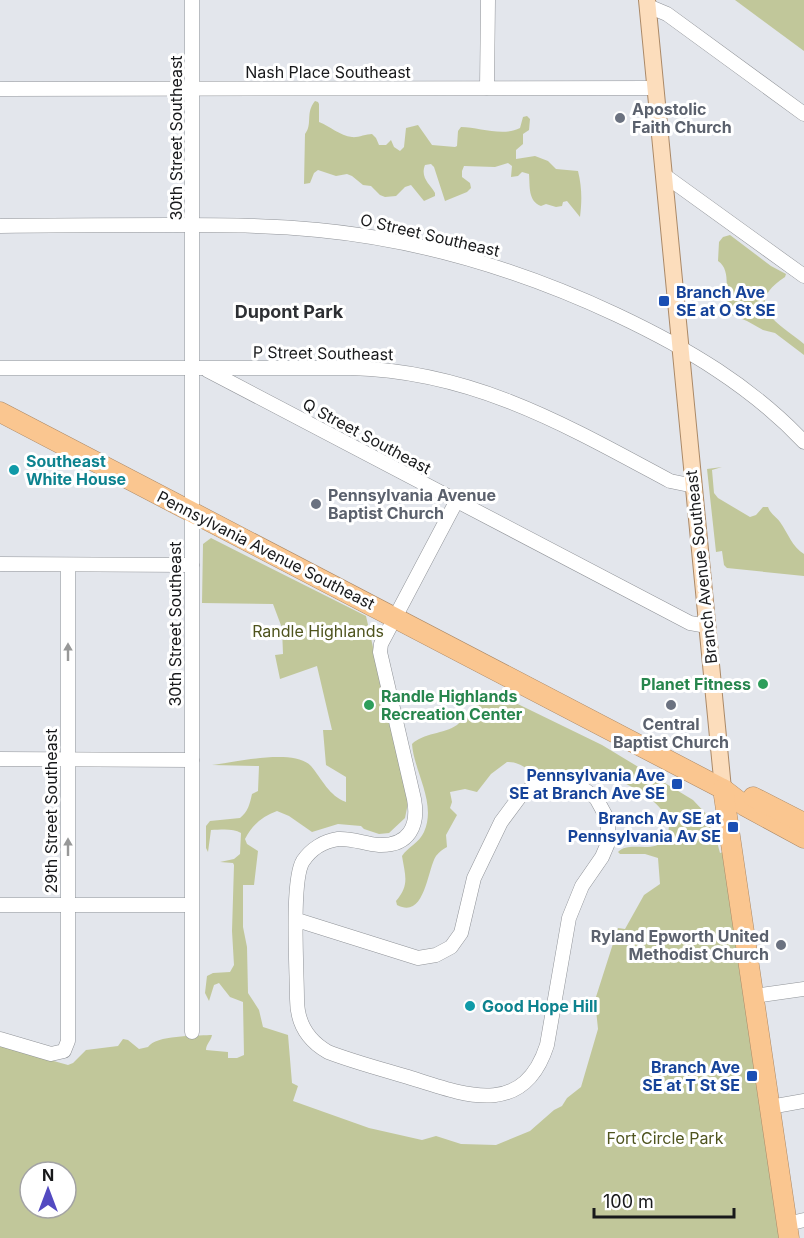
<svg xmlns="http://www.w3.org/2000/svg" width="804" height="1238" font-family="Inter,sans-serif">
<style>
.green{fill:#c1c79a;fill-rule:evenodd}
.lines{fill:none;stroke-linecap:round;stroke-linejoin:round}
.minor-casing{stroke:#909398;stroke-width:15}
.major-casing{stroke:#ab8967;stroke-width:18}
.highway-casing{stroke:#ab8967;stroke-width:21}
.minor{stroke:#fff;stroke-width:14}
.major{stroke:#fcddbc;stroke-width:16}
.highway{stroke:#fac690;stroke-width:20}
.oneway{fill:#979898}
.worship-dot{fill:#6b7280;stroke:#fff;stroke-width:2}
.transit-dot{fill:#1a4fb4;stroke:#fff;stroke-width:2}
.culture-dot{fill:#0f9aa8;stroke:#fff;stroke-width:2}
.leisure-dot{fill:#2e9e5b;stroke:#fff;stroke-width:2}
.labels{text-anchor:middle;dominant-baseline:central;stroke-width:6;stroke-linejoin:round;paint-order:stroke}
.street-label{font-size:16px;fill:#18191b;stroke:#fff}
.worship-label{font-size:16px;font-weight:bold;fill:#5b616d;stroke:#fff;text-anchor:start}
.transit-label{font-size:16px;font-weight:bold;fill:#164399;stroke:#fff;text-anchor:end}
.culture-label{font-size:16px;font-weight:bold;fill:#0d838f;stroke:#fff;text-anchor:start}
.park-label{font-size:16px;fill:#4f541e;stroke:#fff}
.leisure-label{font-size:16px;font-weight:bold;fill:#27864d;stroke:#fff;text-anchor:end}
.neighbourhood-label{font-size:18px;font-weight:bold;fill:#2d2f33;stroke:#fff}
</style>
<rect width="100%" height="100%" fill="#e3e6ec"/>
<g class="green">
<path d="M735,0H804V51Z"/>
<path d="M315,101L318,102L319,104V122C330,126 340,136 352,137C357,138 366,134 372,134L376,138L379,145H386L391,140L394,147L400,151L404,147L406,128L418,125L432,145L455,147L457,146L458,131L461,127C479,127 502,137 520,128L523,117L527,116L530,119L529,130L523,134V144L516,150V159L535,156L548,161L556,169L578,171C582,187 582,201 580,217L567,201L563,202L562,206L556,207L546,204L541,206C528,201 530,187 529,174L522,172L518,176L511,177L512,166L508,163L495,167L464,166L462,171V177L470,183L471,188L467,192L445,201L434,167L431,164L425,165C420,178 430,184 435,193V196L424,201L411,185L405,187L396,196L385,197L380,195L371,186L363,185L352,176L347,174L336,176L318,170L314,173L310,183L304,184L305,134C313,124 305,113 315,101Z"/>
<path d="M730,235L771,266L786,274L785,277C741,306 779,323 804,344V355L775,333L763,330L747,321L732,315C731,311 728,306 727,302C725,288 731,270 718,261L719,242L723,237Z"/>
<path d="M722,467L712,470L714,493L718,498L750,517L756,515L763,507H768C771,515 776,516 780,522C788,533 792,547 804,554V576L727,568L724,565L722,551L716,552L707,469Z"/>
<path d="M211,538L366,616L408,803L405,818L389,833L379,834L364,829L361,826L338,824L312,832L289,816L277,811C263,816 252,825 245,839L247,844L258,851L254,885H243V927L247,947L248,993L259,1010L263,1027L288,1035L292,1083L298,1086L293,1101L369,1128L422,1140L436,1136L461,1144L496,1145L530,1131L554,1110L562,1106L567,1098L581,1087L598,1029L595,1000L618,928L625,929L644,895L660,884L658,858L645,854H620L618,852C630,840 653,855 665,839C682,814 638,788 619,781C610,778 601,780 592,778C583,776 574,771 565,770C556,769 547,774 537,772C526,770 519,761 507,762L491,774L477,792L465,789L450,792L452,802L450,808L457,815L446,835L447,847C443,849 439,852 436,856C427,870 425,920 397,905L396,901C410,885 405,875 402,856C408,847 419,843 424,832C437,803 414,772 412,744C423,733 444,734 457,725C470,715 480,690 497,694L602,745L693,800L711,819L720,853L723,852L779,1238H0V1046L68,1065L73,1063L86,1050L118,1046L123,1039L128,1040L139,1049L148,1047C156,1035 195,1036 210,1035H212C211,1041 206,1044 206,1050L228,1052V1058H237L244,1055L243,1002L230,997L219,983L214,985L209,1001L205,993L207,976L213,973L230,972L234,965L232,931L234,865L233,863L220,862L234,859L240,854L241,833C233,828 220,830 211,830L208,852L206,848V826L210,821L240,818C248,812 250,803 252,794L258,791L259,766L212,765C236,762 294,748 311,766C322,779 329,796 346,802V777L326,765L323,730H332L317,666L280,679L275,655L283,654L282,628L273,604L202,603L203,544ZM30,1172H66V1208H30Z"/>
</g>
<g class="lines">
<g class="minor-casing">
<g id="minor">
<path d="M192,0V1032"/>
<path d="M648,6L667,14L804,114"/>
<path d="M487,88L488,0"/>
<path d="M0,89L656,88"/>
<path d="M664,175L804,276"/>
<path d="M0,226C58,225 115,225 173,225C221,225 269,225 318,230C422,240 523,271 617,315C687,348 751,386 804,442"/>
<path d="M0,368H351C473,371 566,425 670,481L694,486"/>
<path d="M207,370L690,623L707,626"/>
<path d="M0,564L192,565"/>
<path d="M0,759L192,760"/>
<path d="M0,905H191"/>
<path d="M297,920L418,958L436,955L451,947L461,933L474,878L501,822L521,795L533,787L559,781L585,790L596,798L608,820V843L602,857L582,886L569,918L547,1045C523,1120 462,1094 408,1077C381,1069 354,1062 328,1052C307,1040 297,1022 297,999C297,971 291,880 303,861C311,849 324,841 338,839C352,838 365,844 379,845C409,846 419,826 414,799L380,652L381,644L456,502"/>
<path d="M754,996L804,989"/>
<path d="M0,1039L51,1054L64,1051L68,1041V565"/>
<path d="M770,1107L804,1101"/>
<path d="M787,1224L804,1220"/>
</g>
</g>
<g class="major-casing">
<path id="major" d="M647,0L723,789"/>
</g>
<g class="highway-casing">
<g id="highway">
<path d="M0,412L723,789L745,806L804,838"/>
<path d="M723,789L789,1238"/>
<path d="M753,797L804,823"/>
</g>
</g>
<use href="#minor" class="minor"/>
<use href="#major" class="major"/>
<use href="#highway" class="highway"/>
</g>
<defs><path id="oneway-solid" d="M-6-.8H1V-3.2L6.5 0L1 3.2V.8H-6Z" transform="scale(1.5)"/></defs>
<g class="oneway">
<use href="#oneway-solid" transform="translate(68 652) rotate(-90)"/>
<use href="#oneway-solid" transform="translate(68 847) rotate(-90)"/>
</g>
<g class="worship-dot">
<circle cx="620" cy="118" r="6"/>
<circle cx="316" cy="504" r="6"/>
<circle cx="671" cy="705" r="6"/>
<circle cx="781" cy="945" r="6"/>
</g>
<g class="transit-dot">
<rect x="658" y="295" width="12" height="12" rx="3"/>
<rect x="671" y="778" width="12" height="12" rx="3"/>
<rect x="727" y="821" width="12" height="12" rx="3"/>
<rect x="746" y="1070" width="12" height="12" rx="3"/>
</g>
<g class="culture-dot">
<circle cx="14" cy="470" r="6"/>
<circle cx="470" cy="1006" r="6"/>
</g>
<g class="leisure-dot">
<circle cx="763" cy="684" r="6"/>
<circle cx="369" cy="705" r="6"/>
</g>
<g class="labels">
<g class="street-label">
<text x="328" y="72">Nash Place Southeast</text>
<text transform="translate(176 138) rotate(-90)">30th Street Southeast</text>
<text transform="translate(430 235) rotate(13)">O Street Southeast</text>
<text transform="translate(323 353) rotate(1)">P Street Southeast</text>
<text transform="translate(367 436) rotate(28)">Q Street Southeast</text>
<text transform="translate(266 550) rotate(27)">Pennsylvania Avenue Southeast</text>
<text transform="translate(701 567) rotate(-96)">Branch Avenue Southeast</text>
<text transform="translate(175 624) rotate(-90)">30th Street Southeast</text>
<text transform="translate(51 811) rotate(-90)">29th Street Southeast</text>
</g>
<g class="worship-label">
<text x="632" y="109">Apostolic<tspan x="632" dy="18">Faith Church</tspan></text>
<text x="328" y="495">Pennsylvania Avenue<tspan x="328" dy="18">Baptist Church</tspan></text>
<text x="671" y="724" text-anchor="middle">Central<tspan x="671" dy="18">Baptist Church</tspan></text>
<text x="769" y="936" text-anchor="end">Ryland Epworth United<tspan x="769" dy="18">Methodist Church</tspan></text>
</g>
<g class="transit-label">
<text x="676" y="292" text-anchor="start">Branch Ave<tspan x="676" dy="18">SE at O St SE</tspan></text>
<text x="665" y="775">Pennsylvania Ave<tspan x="665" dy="18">SE at Branch Ave SE</tspan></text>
<text x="721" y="818">Branch Av SE at<tspan x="721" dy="18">Pennsylvania Av SE</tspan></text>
<text x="740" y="1067">Branch Ave<tspan x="740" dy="18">SE at T St SE</tspan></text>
</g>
<g class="culture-label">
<text x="26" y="461">Southeast<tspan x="26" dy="18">White House</tspan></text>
<text x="482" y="1006">Good Hope Hill</text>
</g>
<g class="park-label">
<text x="318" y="631">Randle Highlands</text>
<text x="665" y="1138">Fort Circle Park</text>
</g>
<g class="leisure-label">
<text x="751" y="684">Planet Fitness</text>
<text x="381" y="696" text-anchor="start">Randle Highlands<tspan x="381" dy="18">Recreation Center</tspan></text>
</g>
<g class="neighbourhood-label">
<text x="289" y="311">Dupont Park</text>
</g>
</g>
<g transform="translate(48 1190)"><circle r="28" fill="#ffffff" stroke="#a3a3a4" stroke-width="1.5"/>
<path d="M0-4.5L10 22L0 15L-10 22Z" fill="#534ac1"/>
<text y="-9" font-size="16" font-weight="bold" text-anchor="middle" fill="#18191b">N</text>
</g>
<path d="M594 1208v9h140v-9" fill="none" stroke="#18191b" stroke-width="3"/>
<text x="603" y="1208" font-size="18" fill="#18191b" stroke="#ffffff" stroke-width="4.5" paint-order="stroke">100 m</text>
</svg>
